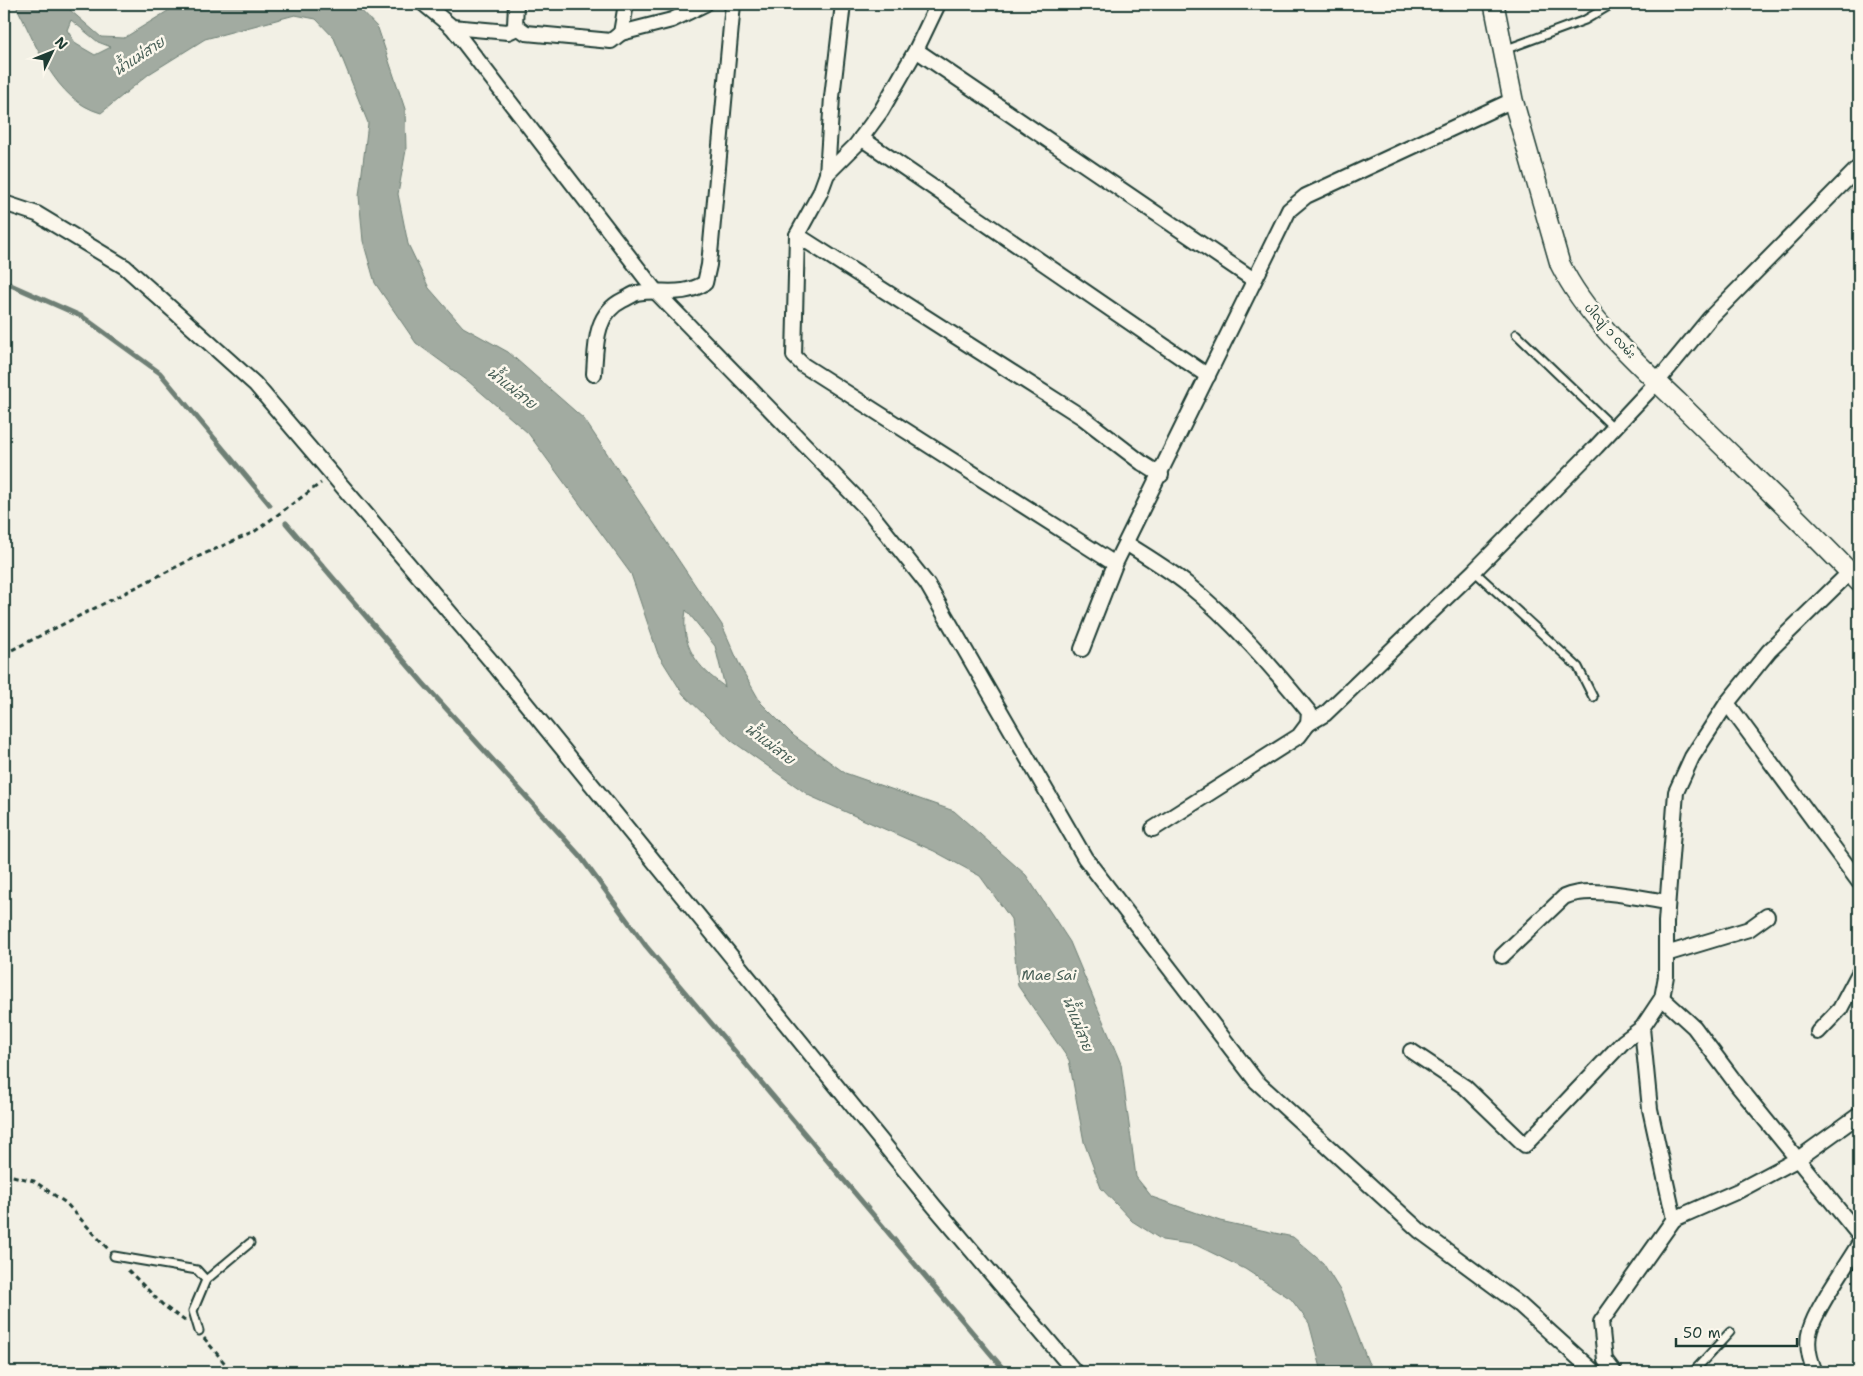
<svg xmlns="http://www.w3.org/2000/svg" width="1863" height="1376" font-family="'Shantell Sans','Noto Sans Myanmar','Playpen Sans Thai',sans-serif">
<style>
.water{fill:#a2aba1;stroke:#6e7f75;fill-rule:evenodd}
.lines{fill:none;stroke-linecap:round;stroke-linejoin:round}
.stream{stroke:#6e7f75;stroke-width:5}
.lane-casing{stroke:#1f3d34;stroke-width:11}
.street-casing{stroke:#1f3d34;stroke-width:18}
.secondary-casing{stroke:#1f3d34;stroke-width:22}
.path{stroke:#1f3d34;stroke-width:3;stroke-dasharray:5 4;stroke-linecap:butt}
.lane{stroke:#fbf7ec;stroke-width:7}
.street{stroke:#fbf7ec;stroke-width:14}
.secondary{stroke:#fbf7ec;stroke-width:19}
.labels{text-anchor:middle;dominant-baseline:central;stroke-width:5;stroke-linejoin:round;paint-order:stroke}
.street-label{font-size:12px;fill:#1f3d34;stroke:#fbf7ec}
.water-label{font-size:14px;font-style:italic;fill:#465e55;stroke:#fbf7ec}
</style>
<rect width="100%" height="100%" fill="#f2f0e5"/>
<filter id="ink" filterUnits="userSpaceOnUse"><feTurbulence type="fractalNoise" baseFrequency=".02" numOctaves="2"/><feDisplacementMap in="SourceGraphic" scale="10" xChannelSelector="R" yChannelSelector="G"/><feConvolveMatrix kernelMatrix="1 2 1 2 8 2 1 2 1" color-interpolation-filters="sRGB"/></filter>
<g filter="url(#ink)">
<path class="water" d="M15,4H66L70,10L101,37L124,38L179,4H355L378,28L405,109L406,150L398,194L408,244L429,288L463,327L508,352L584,419L722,625L741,668L761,703L794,736L845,773L954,811L1026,875L1070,942L1121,1064L1136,1177L1152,1197L1220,1221L1293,1237L1323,1263L1341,1292L1368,1362L1375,1372H1322L1309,1323L1291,1299L1245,1269L1196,1245L1162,1240L1132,1221L1101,1188L1084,1142L1069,1060L1018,986L1011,919L980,876L934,851L810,796L732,741L683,694L658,654L631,574L528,433L468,381L416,343L375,283L363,241L359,196L368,123L334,38L316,19L295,15L205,39L149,74L101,113C54,100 36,43 15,4ZM71,20L98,42L111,47L95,55L76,44L67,30ZM686,610L715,646L725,687C697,667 680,646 686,610Z"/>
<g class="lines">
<g class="stream">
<path d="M4,282L83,317L160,373L270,505"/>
<path d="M286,523L423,683L580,856L646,946L1006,1372"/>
</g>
<g class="lane-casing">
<g id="lane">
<path d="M1504,50L1585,20L1612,4"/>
<path d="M1516,334L1614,428"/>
<path d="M1474,571L1578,667L1593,697"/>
<path d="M114,1256L197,1270L206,1280L193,1311L199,1331"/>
<path d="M206,1280L250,1243"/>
<path d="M1693,1372L1730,1332"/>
</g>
</g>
<g class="street-casing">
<g id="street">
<path d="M424,4L452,27L508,32L517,28"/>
<path d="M516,4L515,25L526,33L611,41L621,33L626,4"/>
<path d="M938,4L916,50L881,111L856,145L827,174L820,193L797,235L794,356L803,365L1115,564"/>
<path d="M452,27L657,293L869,511L927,584L1085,858L1256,1081L1420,1231L1520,1305L1594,1372"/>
<path d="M621,33L672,20L705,4"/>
<path d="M916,50L1254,280"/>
<path d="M861,138L1208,376"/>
<path d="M827,174L832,97L843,4"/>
<path d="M4,203L37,214L125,267L255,384L497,668L934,1206L1075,1372"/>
<path d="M797,235L1082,417L1142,463L1161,475"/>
<path d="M594,374C596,346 594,314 623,300C628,298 633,294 637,293C662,288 680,298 705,283L709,265L733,4"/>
<path d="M1126,543C1146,556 1168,569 1187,584C1232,620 1272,667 1309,712L1308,724L1299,736L1153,829"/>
<path d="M1082,649L1115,564L1289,210L1306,196L1513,100"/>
<path d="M1727,703L1859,882"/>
<path d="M1308,724L1325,714L1474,571L1596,447L1657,382L1710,318L1859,167"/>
<path d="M1666,954L1749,929L1767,916"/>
<path d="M1502,956L1564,897C1590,885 1639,898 1667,902"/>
<path d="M1662,998L1694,1027L1738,1086L1859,1235"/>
<path d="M1818,1032L1840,1009L1859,973"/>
<path d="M1411,1051L1465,1087L1525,1145L1623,1042L1642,1028L1662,998L1666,976V922L1676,792L1692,757L1727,703L1769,651L1850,572"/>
<path d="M1674,1219L1738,1191L1798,1159L1859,1115"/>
<path d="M1614,1372L1605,1360L1601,1322L1674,1219L1650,1109L1642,1028"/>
<path d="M1815,1372C1810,1360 1806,1343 1810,1330C1816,1308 1846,1266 1859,1244"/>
</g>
</g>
<g class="secondary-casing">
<path id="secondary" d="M1494,4L1513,100L1560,264C1586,317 1635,361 1678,402C1738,462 1801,520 1859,582"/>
</g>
<g class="path">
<path d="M4,654L188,561L254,532L321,483"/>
<path d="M4,1174L34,1181L66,1203L108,1249"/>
<path d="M128,1270L164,1306L185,1321"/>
<path d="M204,1338L232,1372"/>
</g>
<use href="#lane" class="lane"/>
<use href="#street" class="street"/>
<use href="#secondary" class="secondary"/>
</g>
</g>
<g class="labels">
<g class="street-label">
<text transform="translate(1610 331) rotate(48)">ပါလျံ ၁ လမ်း</text>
</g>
<g class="water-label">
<text transform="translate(139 56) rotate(-33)">น้ำแม่สาย</text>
<text transform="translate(512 388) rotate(38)">น้ำแม่สาย</text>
<text transform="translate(770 744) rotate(37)">น้ำแม่สาย</text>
<text x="1049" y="975">Mae Sai</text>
<text transform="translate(1078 1024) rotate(68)">น้ำแม่สาย</text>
</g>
</g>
<rect width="1863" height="1376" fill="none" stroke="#fbf7ec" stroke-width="20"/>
<rect x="10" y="10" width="1843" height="1356" fill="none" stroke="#1f3d34" stroke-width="2" filter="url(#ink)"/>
<g transform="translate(52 52) rotate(47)" stroke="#fbf7ec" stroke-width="4" paint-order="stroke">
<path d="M0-4L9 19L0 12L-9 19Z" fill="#1f3d34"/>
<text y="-8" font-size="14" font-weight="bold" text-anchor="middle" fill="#1f3d34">N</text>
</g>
<path d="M1676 1338v8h121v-8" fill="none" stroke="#1f3d34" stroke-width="2.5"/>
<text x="1683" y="1338" font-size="15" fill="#1f3d34" stroke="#fbf7ec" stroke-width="4" paint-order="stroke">50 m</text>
</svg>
